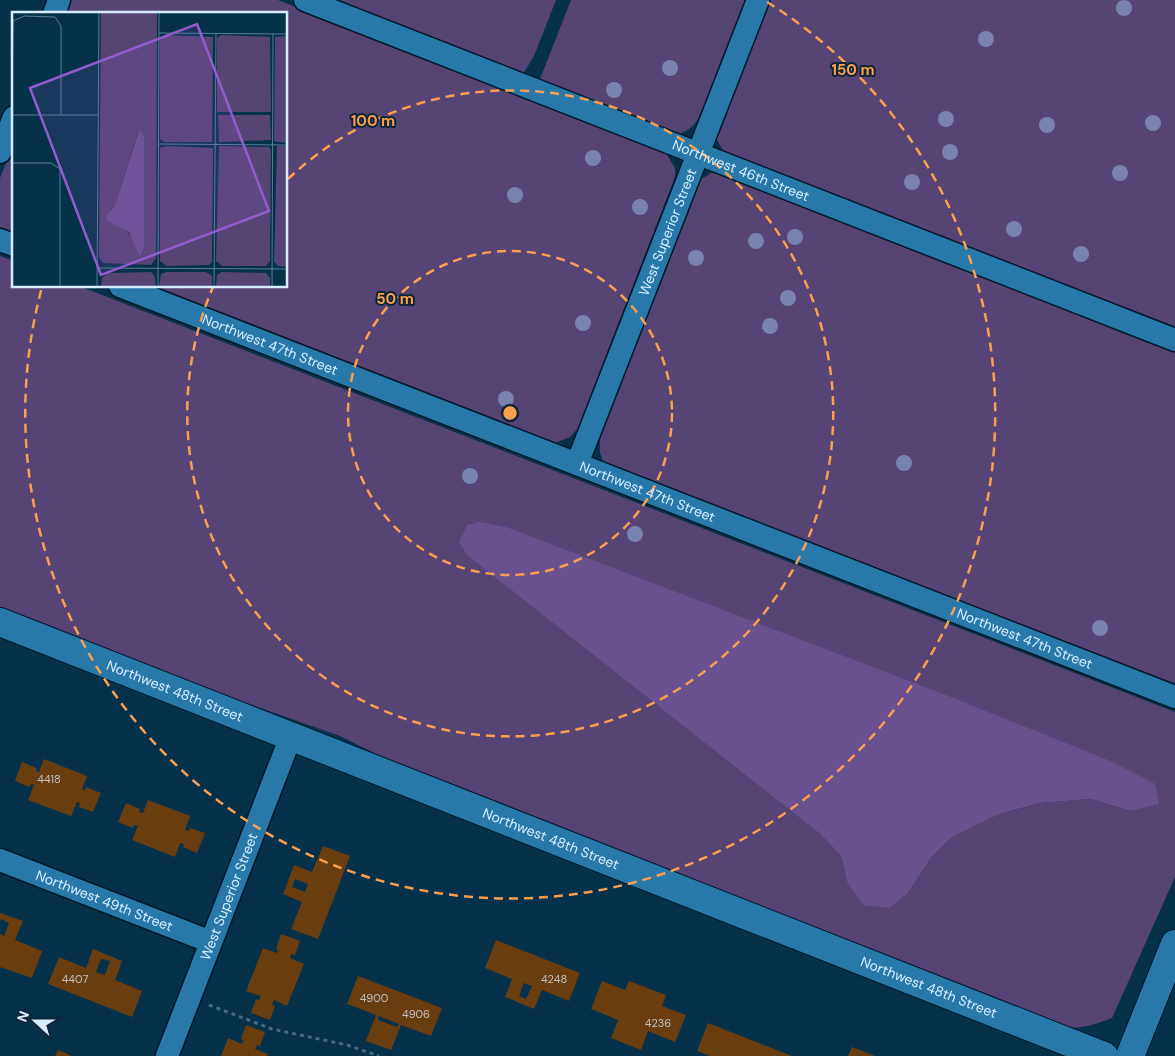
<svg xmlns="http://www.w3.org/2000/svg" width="1175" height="1056" font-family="'DM Sans',sans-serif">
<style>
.green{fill:#564475;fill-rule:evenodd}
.forest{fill:#695190}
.building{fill:#6a3d0e;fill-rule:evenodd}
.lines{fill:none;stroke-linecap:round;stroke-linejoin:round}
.minor-casing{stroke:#011827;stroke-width:25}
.secondary-casing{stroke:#011827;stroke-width:30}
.path{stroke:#456a81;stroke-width:3;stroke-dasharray:4 4;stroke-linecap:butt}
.minor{stroke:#2879aa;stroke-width:22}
.secondary{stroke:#2879aa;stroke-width:28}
.tree{fill:#7a83ad}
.ring{fill:none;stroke:#f99f4d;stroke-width:2.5;stroke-dasharray:9 6}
.labels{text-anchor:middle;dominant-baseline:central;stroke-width:4;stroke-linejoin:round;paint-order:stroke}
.number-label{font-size:11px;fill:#bcc1c2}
.street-label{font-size:14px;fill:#d7edfe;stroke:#0e2637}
.inset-road{fill:none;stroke:#597c93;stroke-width:1}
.view{fill:#925ccf;fill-opacity:0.15;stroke:#925ccf;stroke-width:2.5}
.inset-edge{fill:none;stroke:#d7edfe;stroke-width:2.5}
.centre{fill:#f99f4d;stroke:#0e2637;stroke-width:2.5}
.ring-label{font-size:15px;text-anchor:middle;font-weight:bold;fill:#f99f4d;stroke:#0e2637;stroke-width:4;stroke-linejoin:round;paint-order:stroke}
</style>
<rect width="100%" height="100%" fill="#05314b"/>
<g class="green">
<path d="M70,0H278L664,150L675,168V177L578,428L570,437L550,445L139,286H286V14H65Z"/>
<path d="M323,0H556L534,56L523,74Z"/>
<path d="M571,0H745L699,118C691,129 685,134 670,135L545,87L540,79Z"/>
<path d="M767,0H1175V332L727,158L716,138Z"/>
<path d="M14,143V238L5,234L0,227V178Z"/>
<path d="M713,172L1175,351V688L604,464L600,453V430L696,182Z"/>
<path d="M0,256L14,261V286H79L1175,712V877L1112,1018C1083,1029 1074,1030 1044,1023L382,757L340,736L229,697L0,608ZM1155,784L1130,811L1091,799L1040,803L1000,814L951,838L931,858L908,893L847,882L841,856L818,832Z"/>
</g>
<path class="forest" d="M479,522L506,527L946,695L1113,762L1155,784L1159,804L1130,811L1091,799L1040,803L1000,814L951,838L931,858L908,893L889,908L863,905L847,882L841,856L818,832L467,555L459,542L467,525Z"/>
<g class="building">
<path d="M44,759L87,776L82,789L85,790L86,787L101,793L93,812L79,807L80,803L77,802L71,816L28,800L34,785L31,784L29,787L15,781L22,762L37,768L36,771L39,772Z"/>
<path d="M148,800L190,816L185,830L189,831L190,828L205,833L197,853L183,847L184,844L180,843L175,857L132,840L138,826L134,825L133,828L118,822L126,803L140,809L139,812L143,813Z"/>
<path d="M323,846L350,856L318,939L291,929L302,902L283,894L294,865L312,872ZM295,879L308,884L305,892L292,887Z"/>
<path d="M0,913L23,921L15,940L42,951L32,978L0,967V934L4,936L9,923L1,919L0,922Z"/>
<path d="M281,934L300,941L295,955L291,954L290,958L304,964L287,1006L274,1000L272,1005L275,1006L270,1020L251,1013L256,999L259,1000L261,996L246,991L263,948L277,953L278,950L276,949Z"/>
<path d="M496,940L580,973L569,1001L542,990L534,1009L505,997L512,979L485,968ZM524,983L532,986L526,999L519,996Z"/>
<path d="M93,949L122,961L115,980L142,991L132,1017L48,984L59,957L86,968ZM101,959L110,961L105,975L96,972Z"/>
<path d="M358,976L442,1008L431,1036L401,1025L391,1050L366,1041L376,1015L347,1004ZM379,1016L399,1024L397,1027L378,1020Z"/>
<path d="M602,981L625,990L629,981L666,995L662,1006L686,1015L675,1042L648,1031L641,1050L611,1038L618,1020L591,1009Z"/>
<path d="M708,1023L792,1056H710L697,1051Z"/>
<path d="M246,1025L265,1032L260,1046L257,1045L255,1049L268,1054L267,1056H221L228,1038L242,1044L244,1040L241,1039Z"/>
<path d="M852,1047L875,1056H848Z"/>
<path d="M58,1050L72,1056H55Z"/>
</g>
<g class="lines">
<g class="minor-casing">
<g id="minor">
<path id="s1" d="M305,0L1175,340"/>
<path d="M54,14L59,0"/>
<path d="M0,152L14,117"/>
<path d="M0,240L14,245"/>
<path id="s2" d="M120,286L1175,697"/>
<path id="s3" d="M577,464L758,0"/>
<path id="s4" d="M0,860L211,942"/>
<path id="s5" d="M167,1056L291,736"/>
</g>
</g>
<g class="secondary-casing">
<g id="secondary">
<path id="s6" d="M0,622L1104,1056"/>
<path d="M1130,1056L1175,944"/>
</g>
</g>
<path class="path" d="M209,1005L272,1029L347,1045L379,1056"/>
<use href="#minor" class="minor"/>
<use href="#secondary" class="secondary"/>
</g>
<g class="tree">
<circle cx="1124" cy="8" r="8"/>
<circle cx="986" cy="39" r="8"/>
<circle cx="670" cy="68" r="8"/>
<circle cx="614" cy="90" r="8"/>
<circle cx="946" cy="119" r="8"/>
<circle cx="1153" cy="123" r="8"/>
<circle cx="1047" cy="125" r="8"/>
<circle cx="950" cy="152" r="8"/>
<circle cx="593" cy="158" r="8"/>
<circle cx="1120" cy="173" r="8"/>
<circle cx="912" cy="182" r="8"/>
<circle cx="515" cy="195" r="8"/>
<circle cx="640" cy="207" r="8"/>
<circle cx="1014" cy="229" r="8"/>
<circle cx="795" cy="237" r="8"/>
<circle cx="756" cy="241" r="8"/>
<circle cx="1081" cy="254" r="8"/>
<circle cx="696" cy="258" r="8"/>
<circle cx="788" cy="298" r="8"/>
<circle cx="583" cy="323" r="8"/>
<circle cx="770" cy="326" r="8"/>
<circle cx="506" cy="399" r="8"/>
<circle cx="904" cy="463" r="8"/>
<circle cx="470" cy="476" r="8"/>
<circle cx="635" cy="534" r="8"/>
<circle cx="1100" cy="628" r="8"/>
</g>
<g class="ring">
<circle cx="510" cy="413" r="162"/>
<path d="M288 179A323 323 0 1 1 213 287"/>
<path d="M767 2A485 485 0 1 1 42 287"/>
</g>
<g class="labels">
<g class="number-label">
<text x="49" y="779">4418</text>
<text x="75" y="979">4407</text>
<text x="554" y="979">4248</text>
<text x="374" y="998">4900</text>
<text x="416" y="1014">4906</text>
<text x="658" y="1023">4236</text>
</g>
<g class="street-label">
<text stroke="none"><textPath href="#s1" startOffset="468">Northwest 46th Street</textPath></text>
<text stroke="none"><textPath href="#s3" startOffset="249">West Superior Street</textPath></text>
<text stroke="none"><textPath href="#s2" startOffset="161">Northwest 47th Street</textPath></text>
<text stroke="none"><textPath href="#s2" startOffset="566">Northwest 47th Street</textPath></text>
<text stroke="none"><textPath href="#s2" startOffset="971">Northwest 47th Street</textPath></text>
<text stroke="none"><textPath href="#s6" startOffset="188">Northwest 48th Street</textPath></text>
<text stroke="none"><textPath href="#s6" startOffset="592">Northwest 48th Street</textPath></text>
<text stroke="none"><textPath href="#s5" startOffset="171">West Superior Street</textPath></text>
<text stroke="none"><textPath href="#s4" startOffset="112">Northwest 49th Street</textPath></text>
<text stroke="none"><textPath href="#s6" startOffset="998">Northwest 48th Street</textPath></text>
</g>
</g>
<g transform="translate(12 12)">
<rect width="275" height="275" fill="#05314b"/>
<path d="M89,0H145L144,246L139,253L91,251L87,245ZM126,120L132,125V235L128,245L121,226L110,214L99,211L97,200L103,193ZM154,23L201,25L200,130H152L148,127V27ZM209,23L258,25L259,100H205V26ZM275,24V131L266,130L262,129L263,25ZM206,103H258L259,128L207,130ZM154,134L201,136L200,250L197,253L154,254L148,249V136ZM207,134L257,135L259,138L258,249L254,254H210L204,249ZM265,134H275V255L266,254L262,250ZM139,260L143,265L144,275H89L90,266L96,261ZM155,260H194L200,264V275H147L149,262ZM210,260L254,261L258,266V275H204L205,263Z" fill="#564475" fill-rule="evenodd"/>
<path d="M127,118L132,124V235L128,245L117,220L95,209L94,204L103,193Z" fill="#695190"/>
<path class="inset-road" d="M147,21L275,22M0,83L1,9L12,4L43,5L49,14V103M0,103H86M147,132L275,133M0,151H39L48,157V275M85,256L275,257M85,275L87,0M146,275L147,0M202,275L204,22M260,275L261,22"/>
<path class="view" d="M185,12L257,199L89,263L18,76Z"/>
<rect width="275" height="275" class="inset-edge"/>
</g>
<circle cx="510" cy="413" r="8" class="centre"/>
<g class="ring-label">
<text x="853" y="75">150 m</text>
<text x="373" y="126">100 m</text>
<text x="395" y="304">50 m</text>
</g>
<g transform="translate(35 1021) rotate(291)" stroke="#0e2637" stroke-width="4" paint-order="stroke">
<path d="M0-4L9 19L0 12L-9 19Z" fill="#d7edfe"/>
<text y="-8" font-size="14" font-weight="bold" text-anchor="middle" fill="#d7edfe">N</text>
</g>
</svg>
